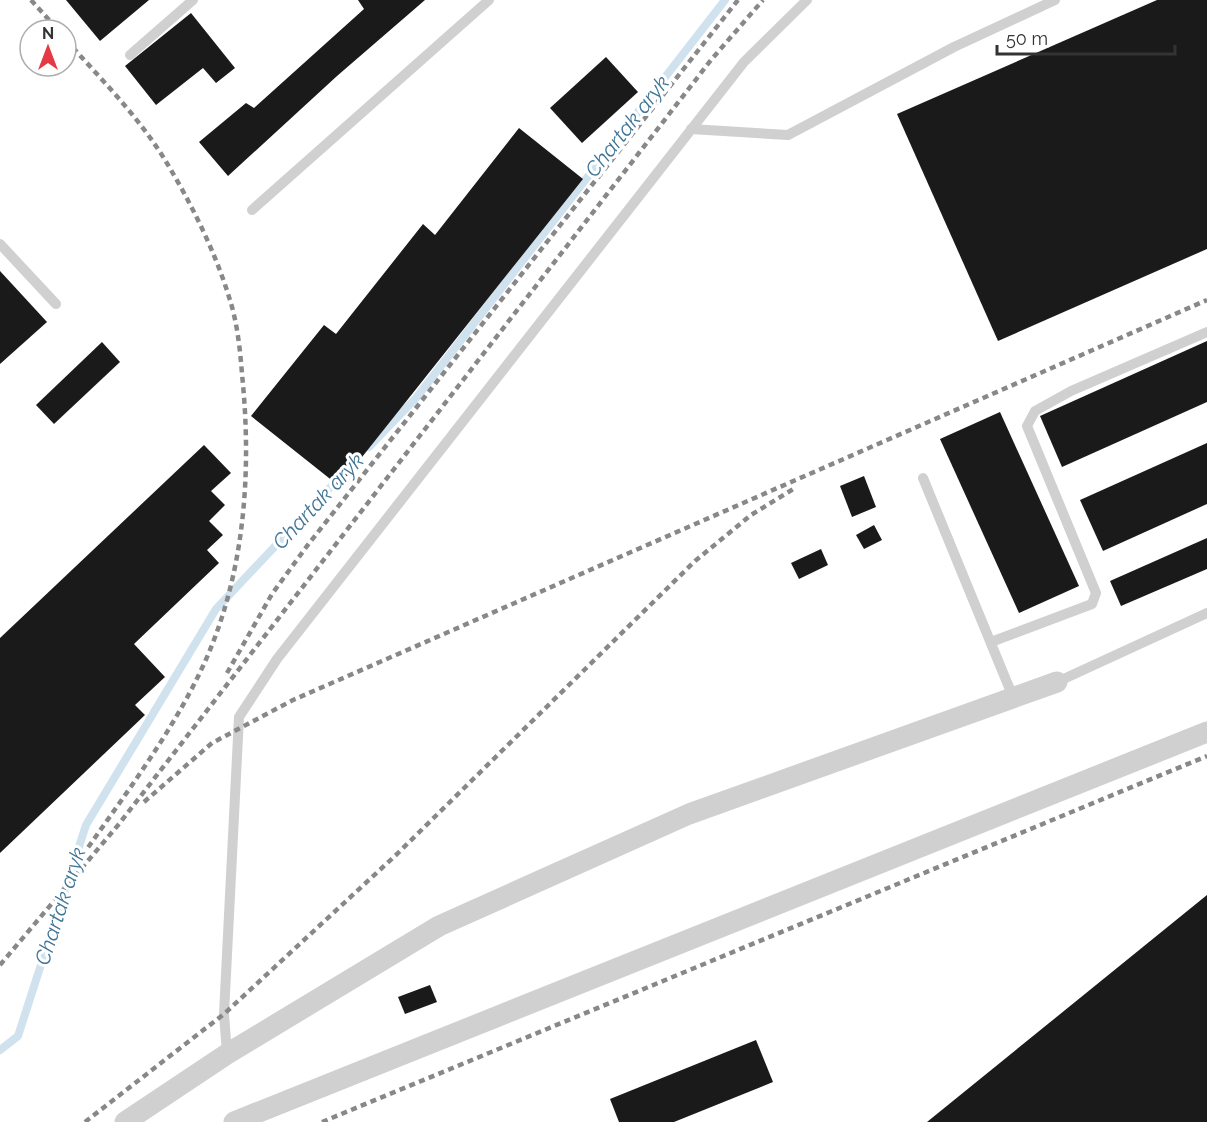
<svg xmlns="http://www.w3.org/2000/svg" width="1207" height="1122" font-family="Raleway,sans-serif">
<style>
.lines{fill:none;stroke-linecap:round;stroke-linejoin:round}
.stream{stroke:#cfe2ee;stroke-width:8}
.building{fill:#1a1a1a}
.lane{stroke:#d0d0d0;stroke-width:10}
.street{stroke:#d0d0d0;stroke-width:21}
.rail{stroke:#888;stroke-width:4.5;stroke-dasharray:6 4.5;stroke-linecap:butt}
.labels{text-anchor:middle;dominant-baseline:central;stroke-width:6;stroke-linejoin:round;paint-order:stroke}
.water-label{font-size:21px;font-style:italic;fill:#3f7597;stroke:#fff}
</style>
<rect width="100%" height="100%" fill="#fff"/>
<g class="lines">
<g class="stream">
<path d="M369,447L416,398L725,0"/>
<path d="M0,1050L18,1036L86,825L216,609L342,475"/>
</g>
</g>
<g class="building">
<path d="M66,0H149L100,41Z"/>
<path d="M358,0H425L337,76L228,176L199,142L246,103L254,108L364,9Z"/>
<path d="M1157,0H1207V249L998,341L897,114Z"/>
<path d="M191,13L235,68L216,83L203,68L156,105L125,66Z"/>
<path d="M606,57L638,92L582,143L550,108Z"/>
<path d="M519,128L583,179L339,486L251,416L324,325L336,334L423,224L435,235Z"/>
<path d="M0,271L47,322L0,364Z"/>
<path d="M1207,341V402L1062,467L1040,416Z"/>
<path d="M102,342L120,362L54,424L36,405Z"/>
<path d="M1000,412L1079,586L1019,613L940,439Z"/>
<path d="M1207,443V504L1103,551L1080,500Z"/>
<path d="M204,445L231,473L211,491L225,505L209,521L223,535L207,550L219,563L134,644L165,677L135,705L145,715L0,853V638Z"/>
<path d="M864,476L876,507L852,517L840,486Z"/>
<path d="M874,525L882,540L864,549L856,535Z"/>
<path d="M1207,538V569L1121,606L1110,581Z"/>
<path d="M821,549L828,565L799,579L791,563Z"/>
<path d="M1207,895V1122H927Z"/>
<path d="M430,985L437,1002L405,1014L398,997Z"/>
<path d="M756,1040L773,1082L674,1122H619L610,1099Z"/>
</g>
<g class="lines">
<g class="lane">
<path d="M130,55L193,0"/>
<path d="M691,129L788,135L954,47L1055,0"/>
<path d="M252,210L489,0"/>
<path d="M0,244L56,304"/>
<path d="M923,478L1013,697"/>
<path d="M991,642L1092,604L1096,593L1027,426L1035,411L1071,391L1207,332"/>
<path d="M1057,682L1207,613"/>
<path d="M227,1054L224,1014L239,717L277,659L744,62L807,0"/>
</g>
<g class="street">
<path d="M125,1122L227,1054L439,926L689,814L1057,682"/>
<path d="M234,1122L1207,732"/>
</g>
<g class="rail">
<path d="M31,0L58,30"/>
<path d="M66,40C100,78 138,116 165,160C190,201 215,251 229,297C237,321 240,348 242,374C252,472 245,575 203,666C171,735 123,797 80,859"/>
<path d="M227,673L272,594L307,546L738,0"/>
<path d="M144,802L212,743L293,700L1207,300"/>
<path d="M0,965L119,824L711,60L763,0"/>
<path d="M85,1122L224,1014L397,854L695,561L751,515L795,488"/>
<path d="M322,1122L1207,756"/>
</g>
</g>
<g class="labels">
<g class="water-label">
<text transform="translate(627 126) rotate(-52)">Chartak aryk</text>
<text transform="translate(318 501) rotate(-47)">Chartak aryk</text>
<text transform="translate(60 906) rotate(-72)">Chartak aryk</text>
</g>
</g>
<g transform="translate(48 48)"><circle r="28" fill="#ffffff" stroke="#adadad" stroke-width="1.5"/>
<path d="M0-4.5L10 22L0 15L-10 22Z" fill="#e63946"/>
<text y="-9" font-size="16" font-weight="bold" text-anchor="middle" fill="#333333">N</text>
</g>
<path d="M997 45v9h178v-9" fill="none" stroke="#333333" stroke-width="3"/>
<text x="1006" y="45" font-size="18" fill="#333333" stroke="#ffffff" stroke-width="4.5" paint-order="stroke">50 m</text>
</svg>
